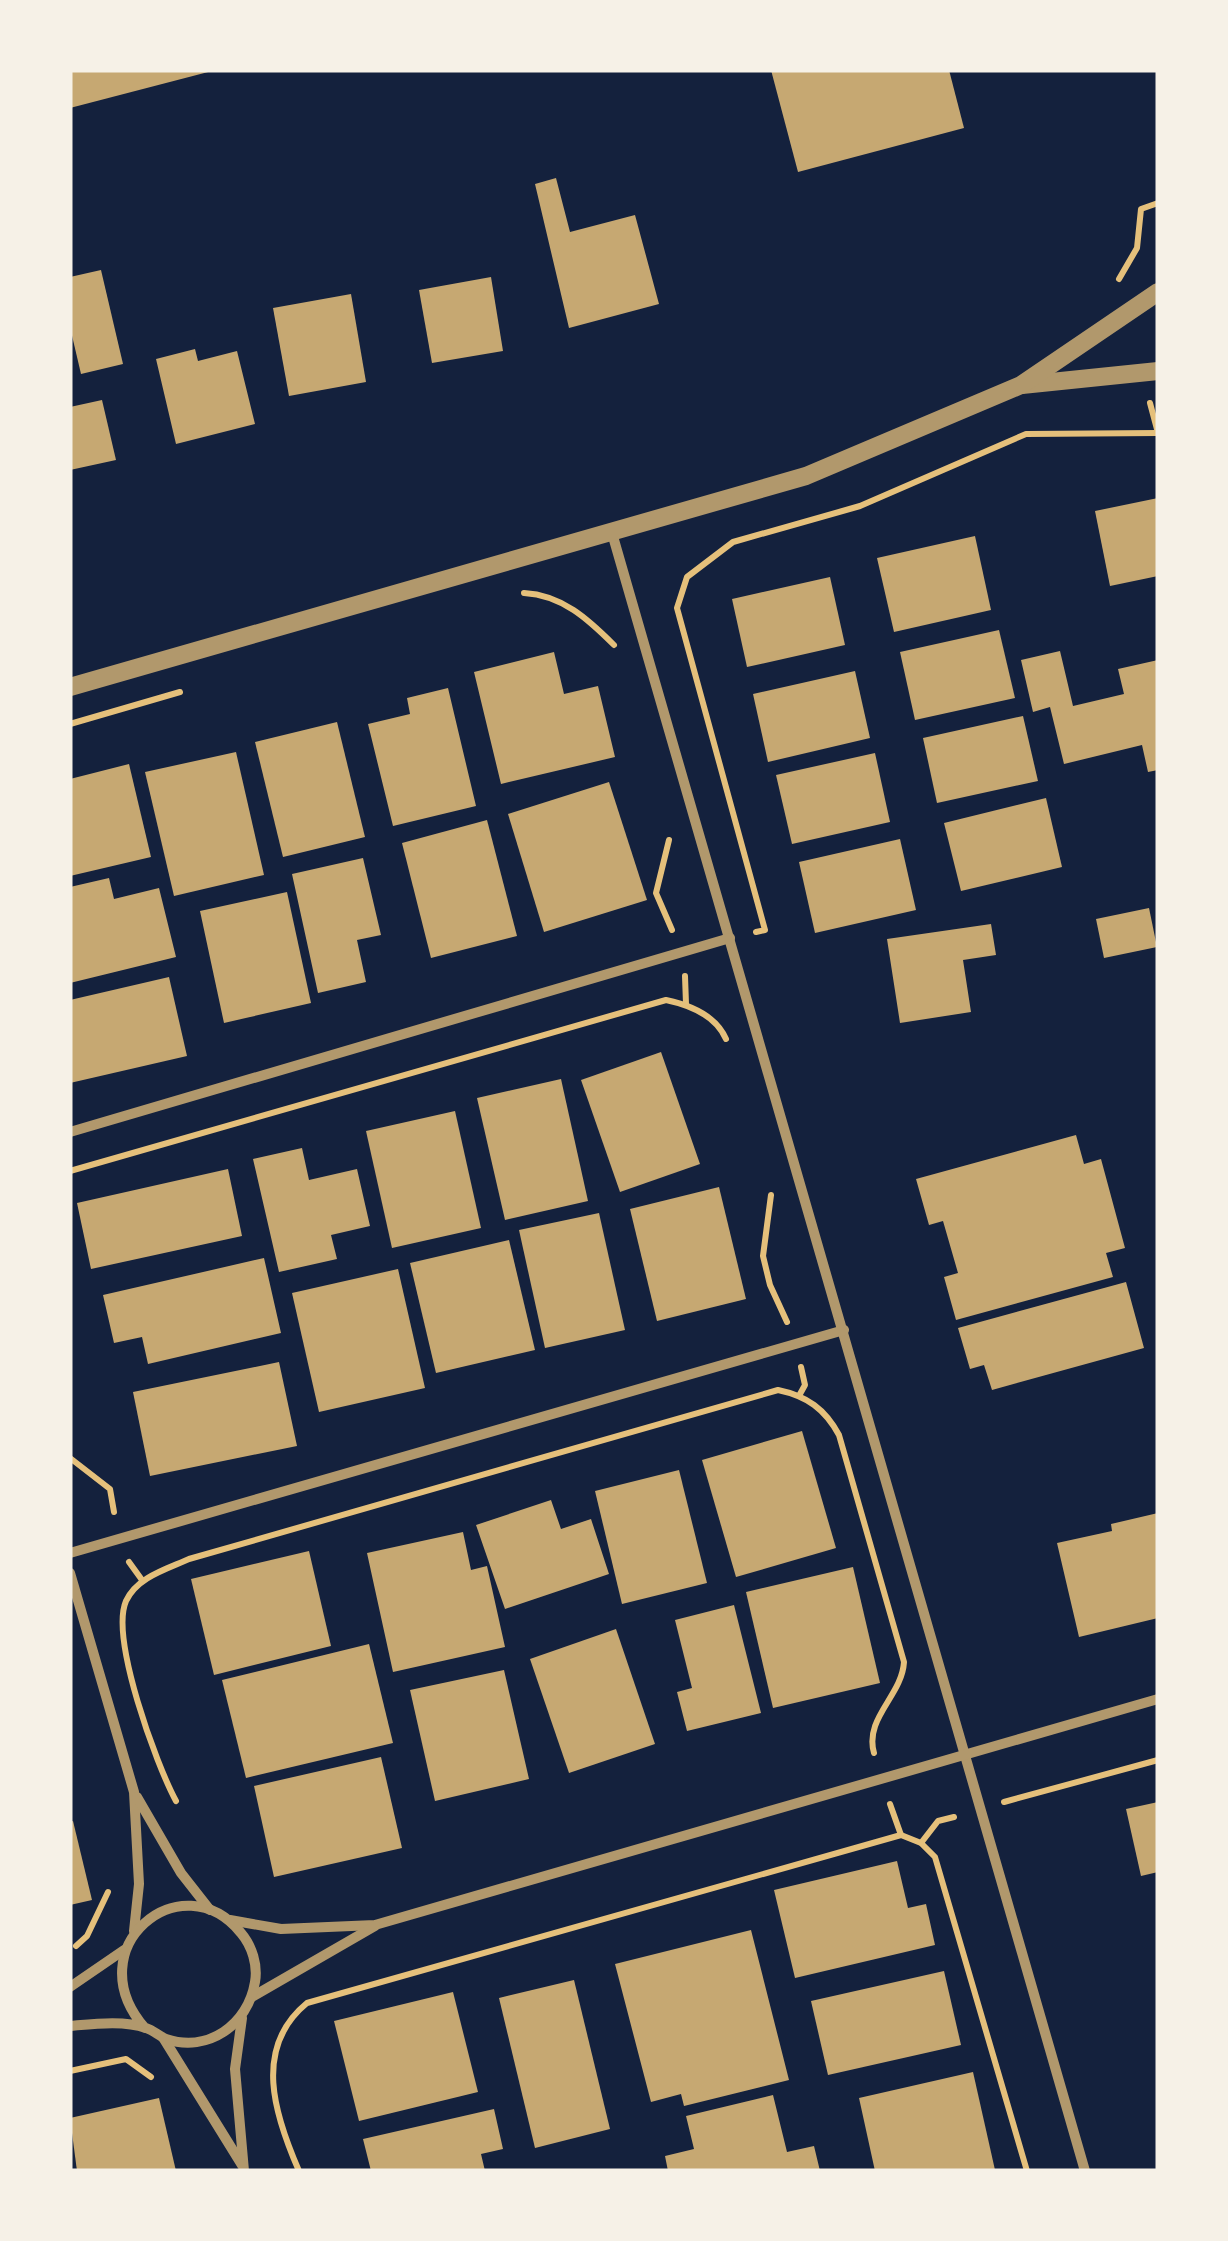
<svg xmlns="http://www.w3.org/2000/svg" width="1228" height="2241" font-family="Lora,serif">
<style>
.building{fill:#c6a872}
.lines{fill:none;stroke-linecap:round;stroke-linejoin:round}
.path{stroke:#e5c07b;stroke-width:6}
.minor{stroke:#b1986c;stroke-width:10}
.tertiary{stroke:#b1986c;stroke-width:18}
</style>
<rect width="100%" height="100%" fill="#14213d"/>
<g class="building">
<path d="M70,70H212V71L70,108Z"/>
<path d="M771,70H949L964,128L798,172Z"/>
<path d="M556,178L570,232L635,215L659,304L569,328L535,184Z"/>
<path d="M101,270L123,364L81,374L70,327V277Z"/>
<path d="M491,277L503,351L432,363L419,290Z"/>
<path d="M351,294L366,382L289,396L273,308Z"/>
<path d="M195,349L198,361L237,351L255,424L176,444L156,359Z"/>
<path d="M102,400L116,460L70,470V407Z"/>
<path d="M1158,498V576L1110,586L1095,511Z"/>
<path d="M975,536L991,610L894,632L877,558Z"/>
<path d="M830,577L845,645L747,667L732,599Z"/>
<path d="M999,630L1015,698L915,720L900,652Z"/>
<path d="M1060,651L1073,706L1124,694L1118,669L1158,660V770L1148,772L1142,745L1064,764L1050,707L1033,712L1021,660Z"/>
<path d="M554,652L564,694L598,686L615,757L501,784L474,672Z"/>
<path d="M855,671L870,738L768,762L753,694Z"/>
<path d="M448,688L476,806L393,826L368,724L410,714L407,698Z"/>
<path d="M1023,716L1038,781L937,803L923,738Z"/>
<path d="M337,722L365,837L283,857L255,742Z"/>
<path d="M236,752L264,875L174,896L145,772Z"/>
<path d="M875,753L890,822L792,844L776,775Z"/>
<path d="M129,764L151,857L70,876V779Z"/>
<path d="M609,782L647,900L544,932L508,814Z"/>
<path d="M1046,798L1062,867L961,891L944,823Z"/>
<path d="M487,820L517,936L431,958L402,843Z"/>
<path d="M900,839L916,910L815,933L799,862Z"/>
<path d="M363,858L381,935L357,940L366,982L318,993L292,874Z"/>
<path d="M109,878L114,899L159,888L176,957L70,983V887Z"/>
<path d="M287,892L311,1003L224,1023L200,911Z"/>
<path d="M1149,908L1157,947L1104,958L1096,919Z"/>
<path d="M991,924L996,955L963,960L971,1012L900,1023L887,939Z"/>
<path d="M169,977L187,1056L70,1083V1000Z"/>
<path d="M661,1052L700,1164L620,1192L581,1080Z"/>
<path d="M561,1079L588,1201L505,1220L477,1098Z"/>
<path d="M455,1111L481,1228L392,1248L366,1131Z"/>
<path d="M1076,1135L1084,1164L1101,1159L1125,1248L1106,1253L1113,1277L956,1320L944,1277L958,1273L943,1221L929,1225L916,1179Z"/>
<path d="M302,1148L309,1180L357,1169L370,1226L331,1235L337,1259L279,1272L253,1159Z"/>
<path d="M228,1169L242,1236L91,1269L77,1203Z"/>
<path d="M719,1187L746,1299L657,1321L630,1209Z"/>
<path d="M599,1213L625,1330L545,1348L519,1230Z"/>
<path d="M509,1240L535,1350L436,1373L410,1263Z"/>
<path d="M264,1258L281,1333L148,1364L142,1337L114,1343L103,1295Z"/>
<path d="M398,1269L425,1388L319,1412L292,1293Z"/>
<path d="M1126,1282L1144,1348L992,1390L984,1365L970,1369L958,1328Z"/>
<path d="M279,1362L297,1446L150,1476L133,1392Z"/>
<path d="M802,1431L836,1548L736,1577L702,1460Z"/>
<path d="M679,1470L707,1583L622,1604L595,1491Z"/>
<path d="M551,1500L561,1529L591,1519L609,1574L505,1609L476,1525Z"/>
<path d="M1158,1513V1618L1079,1637L1057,1543L1112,1531L1111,1524Z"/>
<path d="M463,1532L471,1570L487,1566L505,1647L393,1672L367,1553Z"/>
<path d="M309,1551L331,1646L214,1675L191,1579Z"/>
<path d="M853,1567L880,1683L773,1708L746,1592Z"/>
<path d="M734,1605L761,1713L687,1731L677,1692L692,1688L675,1620Z"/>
<path d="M616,1629L655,1744L569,1773L530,1659Z"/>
<path d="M369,1644L393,1743L246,1778L222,1680Z"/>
<path d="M504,1670L529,1779L435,1801L410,1690Z"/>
<path d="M381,1757L402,1848L274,1877L254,1786Z"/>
<path d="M1158,1802V1872L1141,1876L1126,1809Z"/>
<path d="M73,1821L92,1900L70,1905V1822Z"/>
<path d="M897,1861L908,1908L926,1904L935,1945L795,1978L774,1890Z"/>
<path d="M751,1930L789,2080L684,2106L681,2094L651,2102L615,1964Z"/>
<path d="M944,1971L961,2045L828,2075L811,2001Z"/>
<path d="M574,1980L610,2129L535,2148L499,1998Z"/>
<path d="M453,1992L478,2092L359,2121L334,2021Z"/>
<path d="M973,2072L995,2170L875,2171L859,2098Z"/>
<path d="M773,2095L787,2152L814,2146L820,2171H668L665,2156L694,2149L686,2116Z"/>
<path d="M159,2098L176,2171H77L70,2118Z"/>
<path d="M494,2109L503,2149L481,2154L485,2171H371L363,2139Z"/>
</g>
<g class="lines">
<g class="path">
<path d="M1119,279L1137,248L1141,209L1158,203"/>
<path d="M1150,403L1158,433"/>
<path d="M524,593C562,595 588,619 614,645"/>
<path d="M70,724L180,692"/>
<path d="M669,840L656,893L672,930"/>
<path d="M756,932L765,930L677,608L687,577L733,542L860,506L1026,434L1158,433"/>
<path d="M685,976L686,1004"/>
<path d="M70,1171L666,1000C690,1005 716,1016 726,1039"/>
<path d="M771,1195L763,1256L770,1285L787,1322"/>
<path d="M800,1394L805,1385L801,1367"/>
<path d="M70,1458L110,1489L114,1512"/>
<path d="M129,1562L142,1580"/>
<path d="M176,1801C156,1764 110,1638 126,1601C137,1577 167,1569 189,1559L778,1390C807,1396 825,1409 839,1435L904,1662C902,1696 864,1718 874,1753"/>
<path d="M1004,1802L1158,1760"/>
<path d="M890,1804L901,1835"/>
<path d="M921,1843L938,1821L954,1817"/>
<path d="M76,1946L87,1936L108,1892"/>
<path d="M70,2071L126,2059L151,2077"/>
<path d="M299,2171C275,2116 252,2048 307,2003L901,1835L921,1843L935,1857L1027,2171"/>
</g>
<g class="minor">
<path d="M612,533L1085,2171"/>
<path d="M70,1132L730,938"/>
<path d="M70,1553L844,1330"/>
<path d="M70,1573L134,1792L139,1884L134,1931"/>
<path d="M137,1797L181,1873L210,1910"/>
<path d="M230,1920L281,1929L375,1925L1158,1699"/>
<path d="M70,1987L124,1950"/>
<path d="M252,1997L375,1926"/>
<path d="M242,2018L235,2069L244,2171"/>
<path d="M70,2026C93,2024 124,2020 146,2028C153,2030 159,2036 166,2039C208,2053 248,2025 255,1982C258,1965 252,1946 241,1933C182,1860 75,1948 145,2028"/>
<path d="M164,2039L242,2165"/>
</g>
<g class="tertiary">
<path d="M1022,385L1158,371"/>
<path d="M70,687L806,476L1021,385L1158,292"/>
</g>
</g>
<rect width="1228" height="2241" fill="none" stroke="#f6f1e7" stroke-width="145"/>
</svg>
